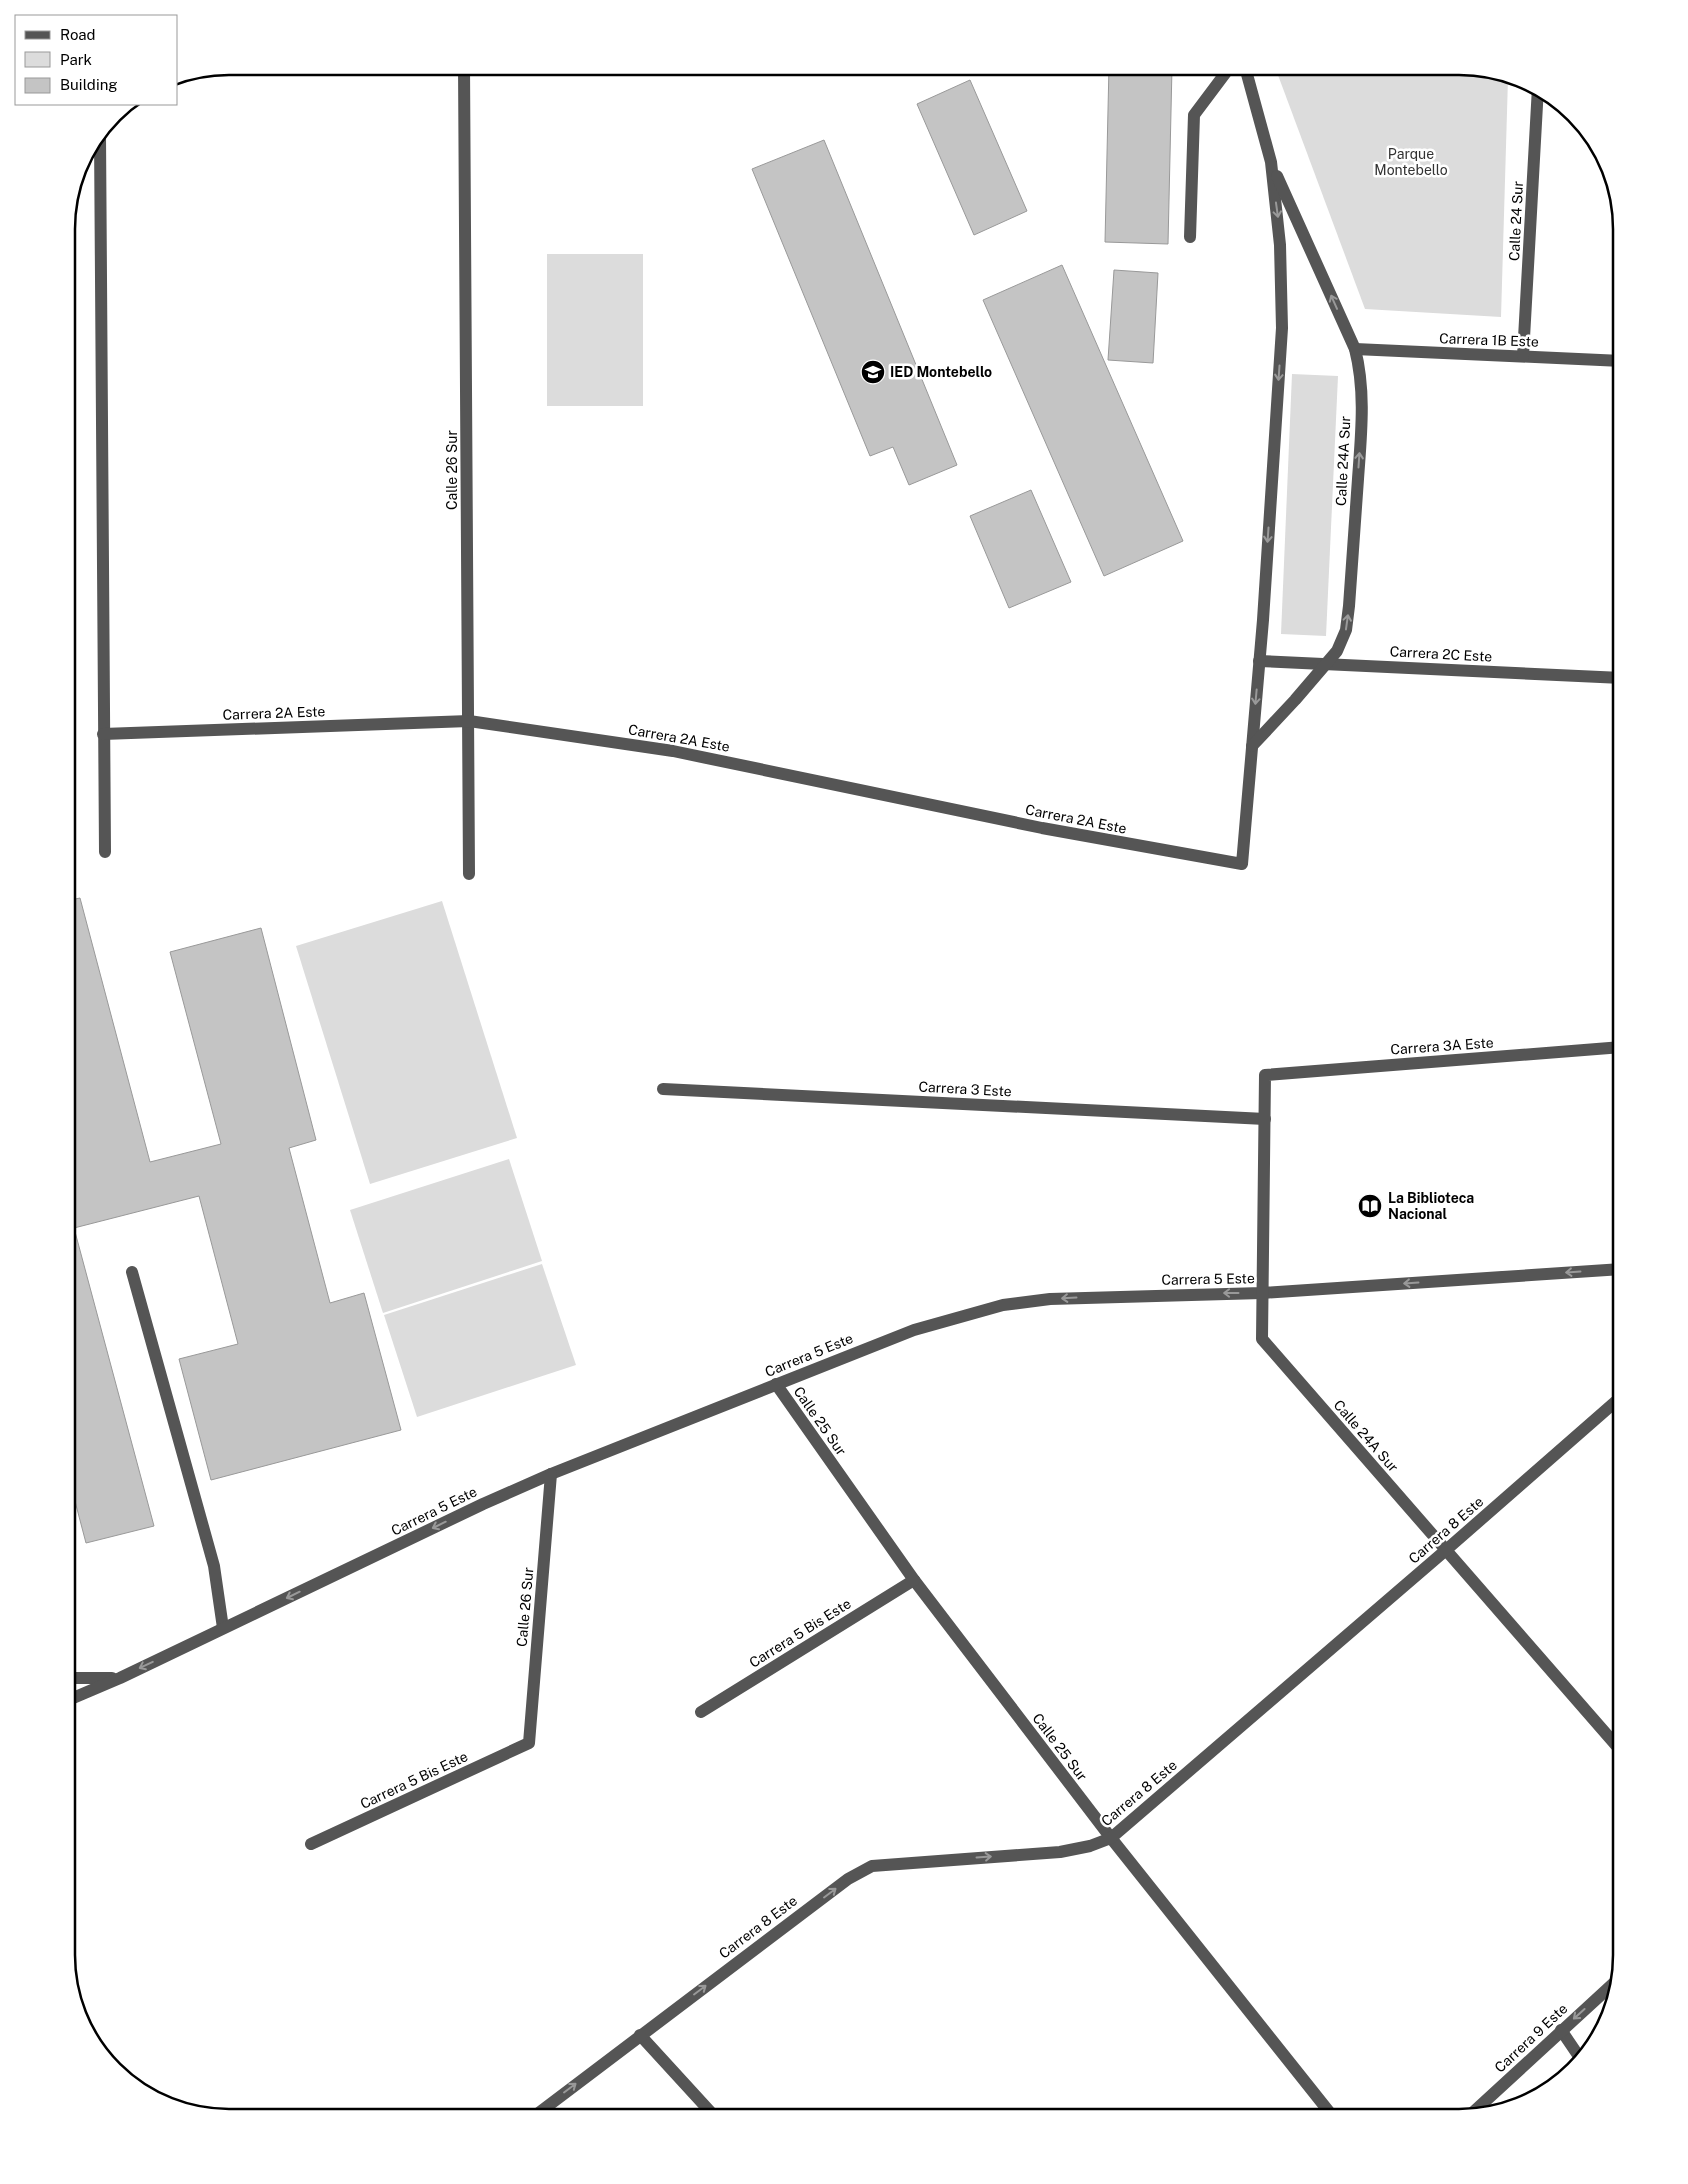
<svg xmlns="http://www.w3.org/2000/svg" width="1688" height="2184" font-family="'Public Sans',sans-serif">
<style>
.green{fill:#dcdcdc}
.building{fill:#c4c4c4;stroke:#999}
.lines{fill:none;stroke-linecap:round;stroke-linejoin:round}
.minor{stroke:#555;stroke-width:12}
.oneway{stroke:#999}
.labels{text-anchor:middle;dominant-baseline:central;stroke-width:5;stroke-linejoin:round;paint-order:stroke}
.park-label{font-size:14px;fill:#333;stroke:#fff}
.street-label{font-size:14px;fill:#000;stroke:#fff}
.poi-label{font-size:14px;font-weight:bold;fill:#000;stroke:#fff;text-anchor:start}
.rim{fill:none;stroke:#000;stroke-width:2.5}
</style>
<rect width="100%" height="100%" fill="#fff"/>
<g class="green">
<path d="M1275,67H1470L1508,78L1501,317L1365,309Z"/>
<rect x="547" y="254" width="96" height="152"/>
<path d="M1292,374L1338,376L1326,636L1281,634Z"/>
<path d="M442,901L517,1138L370,1184L296,946Z"/>
<path d="M509,1159L542,1261L383,1313L350,1210Z"/>
<path d="M542,1264L576,1365L417,1417L384,1315Z"/>
</g>
<g class="building">
<path d="M1109,66L1172,67L1168,244L1105,242Z"/>
<path d="M970,80L1027,211L974,235L917,104Z"/>
<path d="M824,140L957,465L909,485L893,447L870,456L752,169Z"/>
<path d="M1062,265L1183,541L1104,576L983,300Z"/>
<path d="M1114,270L1158,273L1153,363L1108,360Z"/>
<path d="M1031,490L1071,582L1009,608L970,516Z"/>
<path d="M80,898L150,1162L221,1144L170,952L261,928L316,1140L289,1148L330,1303L364,1293L401,1430L211,1480L179,1359L238,1344L199,1196L74,1228L154,1526L86,1543L66,1467V901Z"/>
</g>
<g class="lines">
<g class="minor">
<path d="M329,66L464,70L470,66"/>
<path d="M464,66L469,874"/>
<path d="M100,135L105,852"/>
<path d="M1190,237L1194,115L1230,67"/>
<path d="M1355,349L1622,361"/>
<path d="M1523,356L1538,87"/>
<path d="M1259,661L1622,678"/>
<path d="M103,734L469,721L673,751L1042,828L1242,864L1263,620L1282,328L1280,245L1271,162L1245,67"/>
<path d="M1252,746L1295,700L1337,651L1346,630L1349,606C1352,563 1355,521 1358,479C1361,436 1366,392 1355,349L1277,176"/>
<path d="M663,1089L1265,1119"/>
<path d="M132,1272L214,1566L223,1628"/>
<path d="M776,1384L914,1580L1111,1838L1334,2118"/>
<path d="M66,1678H112"/>
<path d="M66,1701L120,1678L483,1504L551,1474L914,1330L1003,1305L1050,1299L1262,1293L1622,1269"/>
<path d="M701,1712L914,1580"/>
<path d="M1622,1752L1262,1339L1265,1075L1622,1047"/>
<path d="M311,1844L529,1743L551,1474"/>
<path d="M1561,2030L1580,2058"/>
<path d="M640,2035L716,2118"/>
<path d="M1468,2117L1615,1982"/>
<path d="M532,2118L848,1879L872,1866L1060,1852L1090,1846L1111,1838L1446,1550L1622,1396"/>
</g>
</g>
<defs><path id="oneway-shaft" d="M-6 0H5M1.5-3L5.5 0L1.5 3" fill="none" stroke-width="1.6" stroke-linecap="round" stroke-linejoin="round" transform="scale(1.25)"/></defs>
<g class="oneway">
<use href="#oneway-shaft" transform="translate(1277 210) rotate(82)"/>
<use href="#oneway-shaft" transform="translate(1334 302) rotate(-114)"/>
<use href="#oneway-shaft" transform="translate(1279 373) rotate(94)"/>
<use href="#oneway-shaft" transform="translate(1359 460) rotate(-86)"/>
<use href="#oneway-shaft" transform="translate(1268 535) rotate(94)"/>
<use href="#oneway-shaft" transform="translate(1347 622) rotate(-82)"/>
<use href="#oneway-shaft" transform="translate(1256 697) rotate(95)"/>
<use href="#oneway-shaft" transform="translate(1573 1272) rotate(176)"/>
<use href="#oneway-shaft" transform="translate(1411 1283) rotate(176)"/>
<use href="#oneway-shaft" transform="translate(1231 1293) rotate(180)"/>
<use href="#oneway-shaft" transform="translate(1069 1298) rotate(177)"/>
<use href="#oneway-shaft" transform="translate(439 1525) rotate(154)"/>
<use href="#oneway-shaft" transform="translate(293 1595) rotate(154)"/>
<use href="#oneway-shaft" transform="translate(146 1665) rotate(155)"/>
<use href="#oneway-shaft" transform="translate(984 1857) rotate(-4)"/>
<use href="#oneway-shaft" transform="translate(830 1893) rotate(-37)"/>
<use href="#oneway-shaft" transform="translate(700 1990) rotate(-37)"/>
<use href="#oneway-shaft" transform="translate(1579 2014) rotate(138)"/>
<use href="#oneway-shaft" transform="translate(570 2088) rotate(-37)"/>
</g>
<defs>
<g id="school-disc" transform="scale(1.25)"><circle r="9.5" fill="#000" stroke="#fff"/><path d="M0-5L7-2L0 1L-7-2ZM-4 1L0 2.5L4 1V4Q0 6-4 4Z" fill="#fff"/></g>
<g id="library-disc" transform="scale(1.25)"><circle r="9.5" fill="#000" stroke="#fff"/><path d="M-6-4Q-3-5.5-.7-3.5V5Q-3 3-6 4ZM6-4Q3-5.5 .7-3.5V5Q3 3 6 4Z" fill="#fff"/></g>
</defs>
<g fill-rule="evenodd">
<use href="#school-disc" x="873" y="372"/>
<use href="#library-disc" x="1370" y="1206"/>
</g>
<g class="labels">
<g class="park-label">
<text x="1411" y="154">Parque<tspan x="1411" dy="16">Montebello</tspan></text>
</g>
<g class="street-label">
<text transform="translate(1516 221) rotate(-87)">Calle 24 Sur</text>
<text transform="translate(1489 340) rotate(2)">Carrera 1B Este</text>
<text transform="translate(1343 461) rotate(-87)">Calle 24A Sur</text>
<text transform="translate(452 470) rotate(-90)">Calle 26 Sur</text>
<text transform="translate(1441 654) rotate(3)">Carrera 2C Este</text>
<text transform="translate(274 713) rotate(-2)">Carrera 2A Este</text>
<text transform="translate(679 738) rotate(10)">Carrera 2A Este</text>
<text transform="translate(1076 819) rotate(11)">Carrera 2A Este</text>
<text transform="translate(1442 1046) rotate(-4)">Carrera 3A Este</text>
<text transform="translate(965 1089) rotate(3)">Carrera 3 Este</text>
<text transform="translate(1208 1279) rotate(-1)">Carrera 5 Este</text>
<text transform="translate(809 1355) rotate(-22)">Carrera 5 Este</text>
<text transform="translate(820 1421) rotate(55)">Calle 25 Sur</text>
<text transform="translate(1366 1436) rotate(49)">Calle 24A Sur</text>
<text transform="translate(434 1511) rotate(-26)">Carrera 5 Este</text>
<text transform="translate(1446 1530) rotate(-41)">Carrera 8 Este</text>
<text transform="translate(525 1607) rotate(-85)">Calle 26 Sur</text>
<text transform="translate(800 1633) rotate(-32)">Carrera 5 Bis Este</text>
<text transform="translate(1060 1747) rotate(53)">Calle 25 Sur</text>
<text transform="translate(414 1780) rotate(-25)">Carrera 5 Bis Este</text>
<text transform="translate(1139 1793) rotate(-40)">Carrera 8 Este</text>
<text transform="translate(758 1927) rotate(-37)">Carrera 8 Este</text>
<text transform="translate(1531 2038) rotate(-43)">Carrera 9 Este</text>
</g>
<g class="poi-label">
<text x="890" y="372">IED Montebello</text>
<text x="1388" y="1198">La Biblioteca<tspan x="1388" dy="16">Nacional</tspan></text>
</g>
</g>
<path d="M0 0H1688V2184H0ZM229 75H1459A154 154 0 0 1 1613 229V1955A154 154 0 0 1 1459 2109H229A154 154 0 0 1 75 1955V229A154 154 0 0 1 229 75Z" fill="#fff" fill-rule="evenodd"/>
<path class="rim" d="M229 75H1459A154 154 0 0 1 1613 229V1955A154 154 0 0 1 1459 2109H229A154 154 0 0 1 75 1955V229A154 154 0 0 1 229 75Z"/>
<rect x="15" y="15" width="162" height="90" fill="#ffffff" stroke="#999999"/>
<rect x="25" y="31" width="25" height="8" fill="#555555" stroke="#999999"/>
<text x="60" y="40" font-size="15" fill="#000000">Road</text>
<rect x="25" y="52" width="25" height="15" fill="#dcdcdc" stroke="#999999"/>
<text x="60" y="65" font-size="15" fill="#000000">Park</text>
<rect x="25" y="78" width="25" height="15" fill="#c4c4c4" stroke="#999999"/>
<text x="60" y="90" font-size="15" fill="#000000">Building</text>
</svg>
